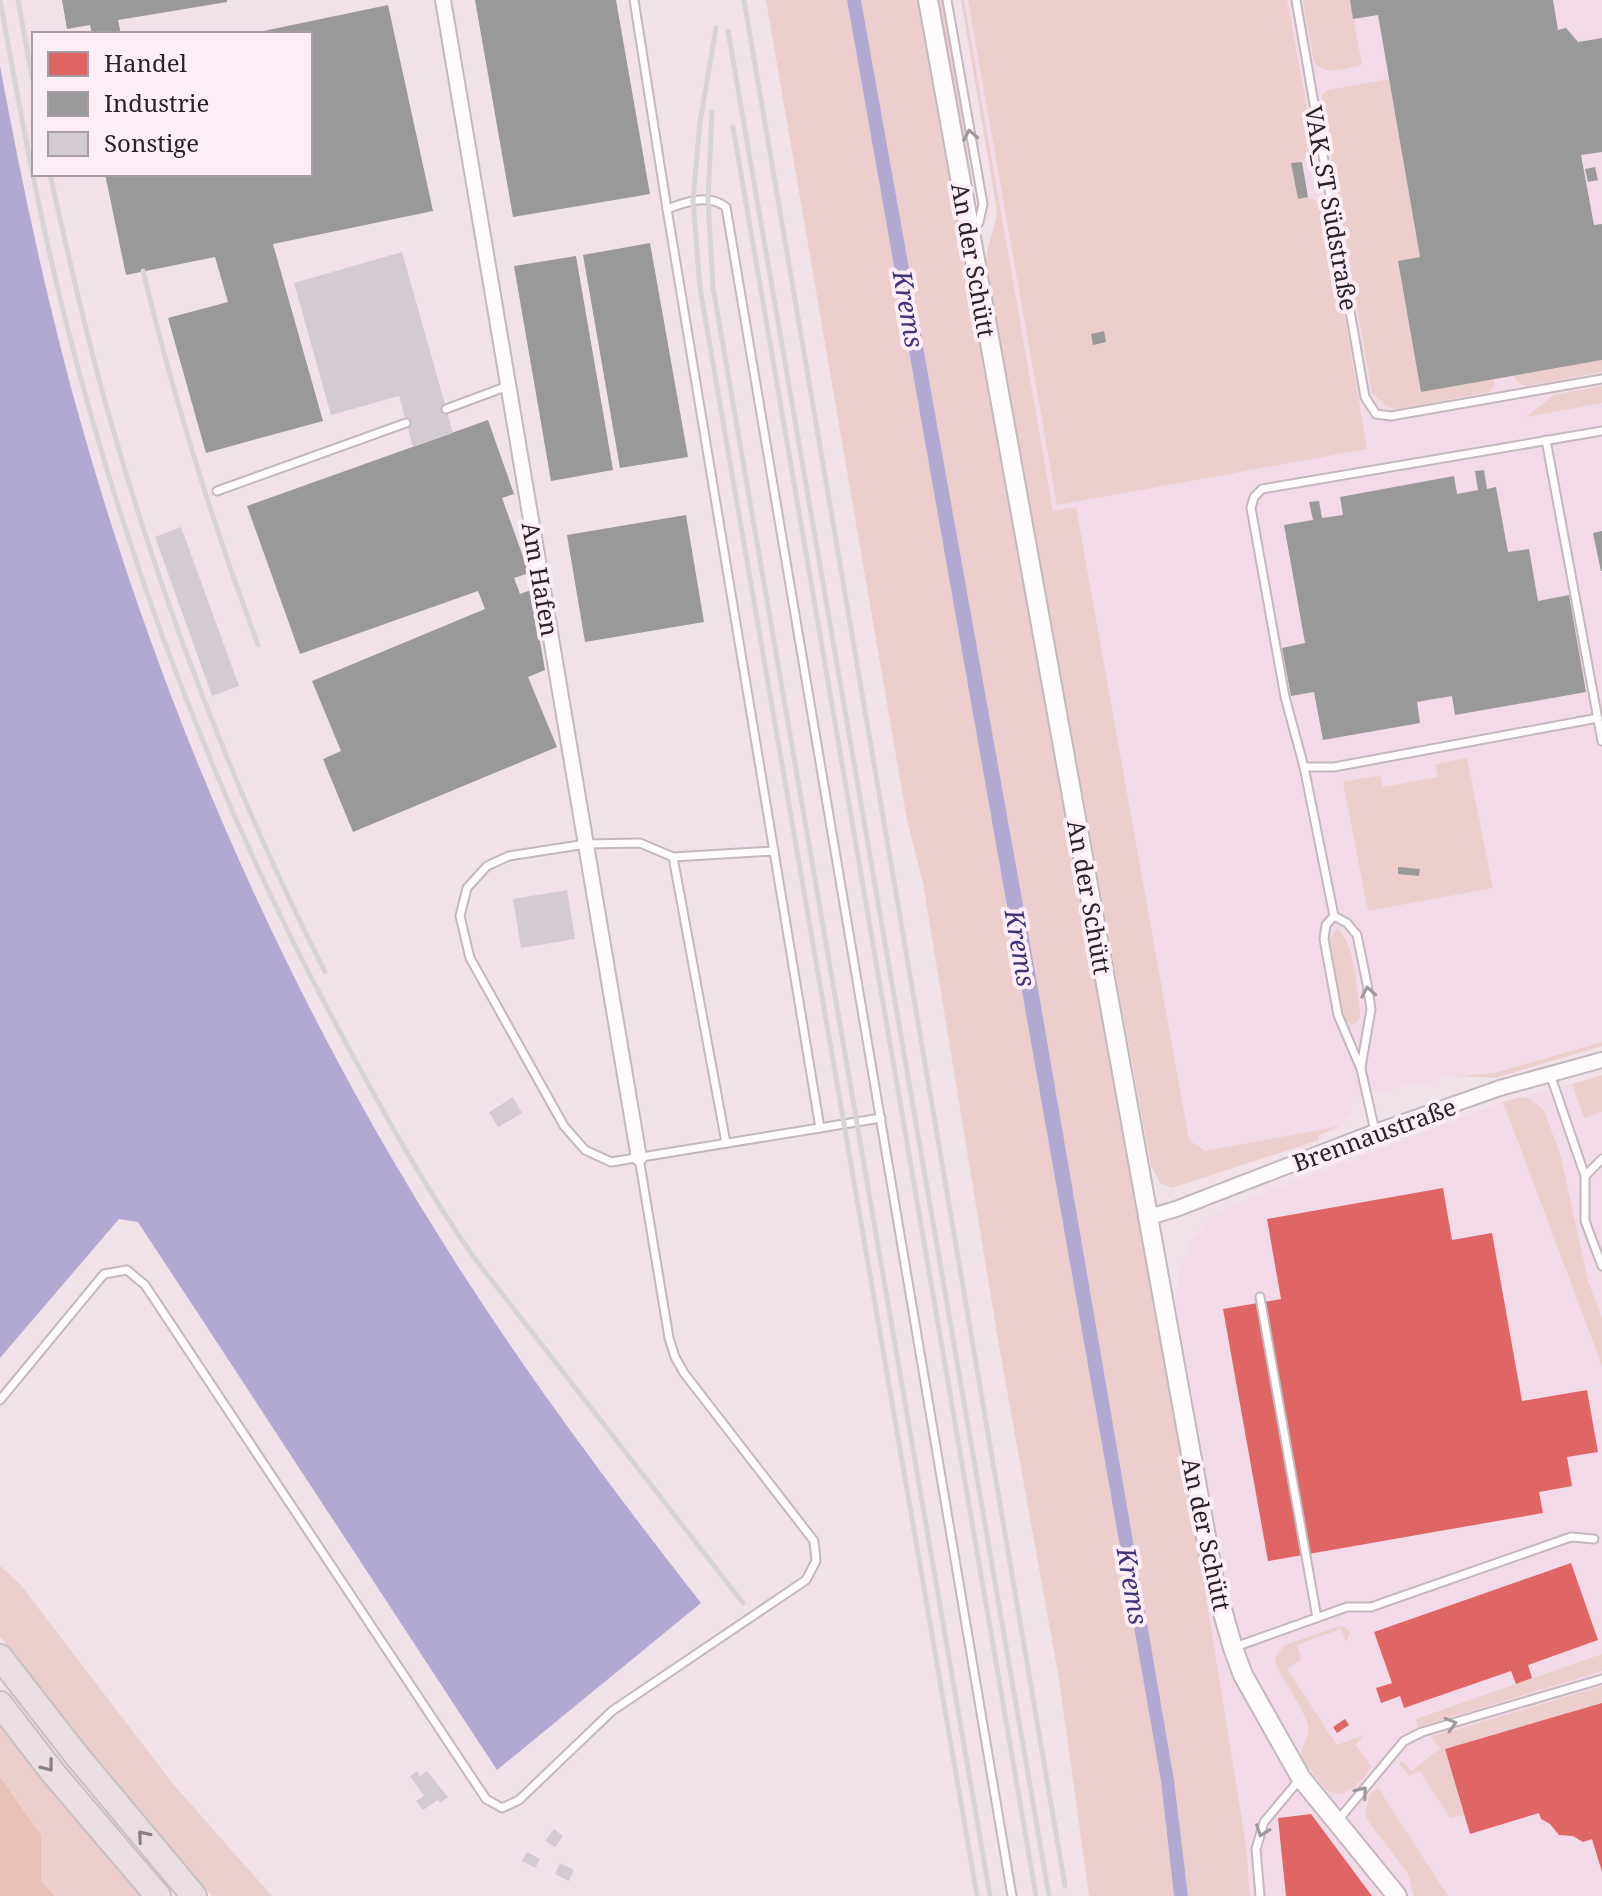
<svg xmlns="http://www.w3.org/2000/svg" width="1602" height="1896" font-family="'Noto Serif',serif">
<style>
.built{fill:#f3dae8}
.green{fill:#eccfcc}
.forest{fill:#e9c0b8}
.water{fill:#b1a9d2}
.shops{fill:#e06666}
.industry{fill:#999}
.building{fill:#d4cad2}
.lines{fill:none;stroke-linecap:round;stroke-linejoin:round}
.service-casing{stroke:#c3b8be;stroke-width:11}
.minor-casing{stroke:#c3b8be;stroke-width:18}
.tertiary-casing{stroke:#c3b8be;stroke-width:22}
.trunk-casing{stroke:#c8c0c4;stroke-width:28}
.service{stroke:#fdfbfc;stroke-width:7}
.minor{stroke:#fdfbfc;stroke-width:14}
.tertiary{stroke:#fdfbfc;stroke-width:18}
.trunk{stroke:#eadee2;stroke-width:24}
.rail{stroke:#d8d4d6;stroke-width:5}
.oneway{stroke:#9e999c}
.oneway2{stroke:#8a8084}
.labels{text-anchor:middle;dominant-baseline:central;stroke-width:8;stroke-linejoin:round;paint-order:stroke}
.street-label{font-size:24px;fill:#2b2127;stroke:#fdedf6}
.water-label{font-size:26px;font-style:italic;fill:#403376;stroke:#fdedf6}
</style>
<rect width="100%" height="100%" fill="#f1e2ea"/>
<g class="built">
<path d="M964,0H1602V1042L1494,1073H1472L1353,1097L1351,1114L1340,1126L1205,1151L1189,1140L1076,508L1053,511Z"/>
<path d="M1602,1075V1896H1250L1246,1845L1206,1596L1226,1591L1175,1299L1180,1268L1192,1241L1208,1219L1233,1205L1503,1102Z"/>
</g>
<g class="green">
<path d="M766,0H847L1107,1473L1161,1781L1174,1896H1089L1059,1679L999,1346L923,883L907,820Z"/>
<path d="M861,0H917L1206,1596L1246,1845L1250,1896H1188L1174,1780L1039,994Z"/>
<path d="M939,0H943L971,174L969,172Z"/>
<path d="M961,0H964L1053,511L1076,507L1189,1140L1205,1151L1340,1126L1318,1136L1319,1140L1172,1188L1160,1183L1151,1166L986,266C985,248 995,230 997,211Z"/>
<path d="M968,0H1287L1314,145C1309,157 1304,161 1292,164L1298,198L1308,197L1326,205L1367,449L1057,505Z"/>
<path d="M1303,0H1350L1362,65C1345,68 1326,77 1314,62Z"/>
<path d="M1389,79L1420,257L1398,262L1421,392L1494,379V386L1489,392L1399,409L1387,407L1372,393L1322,102V95L1328,90Z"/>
<path d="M1602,360V372L1525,386L1517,382L1514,376Z"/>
<path d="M1602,386V403L1526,417L1554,395Z"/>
<path d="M1467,758L1493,888L1368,911L1343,782L1380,775L1383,787L1438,777L1435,764Z"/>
<path d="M1337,928C1355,942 1356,988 1360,1010V1017L1354,1025L1347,1022L1342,1014L1330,948V939Z"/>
<path d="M1602,1042V1046L1495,1078L1456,1076L1494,1073Z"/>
<path d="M1602,1075V1112L1584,1118L1572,1084Z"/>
<path d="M1522,1097L1530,1099L1544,1110L1561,1157L1588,1281L1602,1318V1366L1503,1102Z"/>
<path d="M0,1566L20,1584L174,1785L272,1896H212L87,1749L0,1636Z"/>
<path d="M1340,1626L1346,1627L1350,1633L1346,1641L1341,1629L1297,1645L1301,1659L1287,1669L1337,1745L1364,1735L1355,1745L1371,1766C1368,1775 1359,1783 1351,1789C1332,1802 1323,1787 1313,1773C1309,1768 1304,1762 1302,1757C1298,1747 1313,1738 1307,1722C1300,1704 1287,1685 1277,1668L1275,1657L1285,1645Z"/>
<path d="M1602,1654V1671L1418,1727L1416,1719Z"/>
<path d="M1602,1686V1703L1445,1749L1464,1815L1450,1818L1420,1771L1409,1776L1399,1764L1402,1761L1412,1771L1440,1748L1431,1737Z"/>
<path d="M0,1727L141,1896H55L41,1881V1835L0,1777Z"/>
<path d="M1378,1788L1448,1896H1414L1408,1874L1365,1817L1369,1795Z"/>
</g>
<path class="forest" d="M0,1777L41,1835V1881L55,1896H0Z"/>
<g class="water">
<path d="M847,0H861L1039,994L1174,1780L1188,1896H1174L1161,1781L1107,1473Z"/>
<path d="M0,66C23,189 49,313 84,434C164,714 283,986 437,1233C517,1362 607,1483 701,1603L497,1770L138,1222L119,1219L0,1358Z"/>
</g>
<g class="shops">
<path d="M1443,1188L1452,1240L1492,1233L1522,1401L1587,1390L1598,1452L1567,1457L1572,1486L1539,1492L1543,1513L1268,1561L1223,1309L1281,1299L1267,1219Z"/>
<path d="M1571,1563L1598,1640L1528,1665L1532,1678L1516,1684L1511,1671L1404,1708L1400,1696L1381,1703L1376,1688L1392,1683L1374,1632Z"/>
<path d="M1602,1703V1872L1592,1839L1583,1842L1573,1836L1559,1835L1550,1824L1541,1819L1539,1813L1470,1834L1445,1749Z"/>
<path d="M1345,1719L1349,1725L1337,1733L1333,1727Z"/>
<path d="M1311,1814L1372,1896H1286L1278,1818Z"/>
</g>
<g class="industry">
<path d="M62,0H227V2L118,20L121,34H92L90,25L67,29Z"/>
<path d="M475,0H616L650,194L513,217Z"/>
<path d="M1350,0H1553L1558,30L1566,28L1578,42L1602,38V152L1581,155L1594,225L1602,224V360L1421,392L1398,261L1420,257L1378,15L1353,19Z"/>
<path d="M388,5L433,211L273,244L323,421L206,453L168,318L228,302L215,257L126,275L105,174H310V34L254,33Z"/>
<path d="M1302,162L1308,197L1298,199L1291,163Z"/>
<path d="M1595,167L1598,180L1588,182L1585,169Z"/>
<path d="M650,243L688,457L620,468L583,255Z"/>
<path d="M576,256L613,470L551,481L514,266Z"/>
<path d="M1104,331L1106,342L1093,345L1091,334Z"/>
<path d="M488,420L514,494L502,498L529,573L514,578L520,594L531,590L545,670L528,677L557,747L353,832L323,759L341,751L312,681L485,609L478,591L300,654L247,506Z"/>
<path d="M1484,470L1487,489L1496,487L1508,552L1529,549L1538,601L1569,595L1586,692L1455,715L1452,696L1434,699L1417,702L1420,723L1323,740L1314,692L1291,696L1282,648L1305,643L1284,525L1313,520L1309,502L1319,501L1322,518L1343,515L1340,497L1454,476L1457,494L1478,490L1475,471Z"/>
<path d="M686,515L704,622L585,642L567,535Z"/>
<path d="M1602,531V571H1601L1593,533Z"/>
<path d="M1398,867L1420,869L1419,876L1398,874Z"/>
</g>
<g class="building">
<path d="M402,252L453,433L413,447L399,396L331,415L294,283Z"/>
<path d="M181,527L239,686L212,696L155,537Z"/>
<path d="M567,890L575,939L521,948L513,899Z"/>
<path d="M513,1097L522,1113L498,1127L489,1112Z"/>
<path d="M417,1771L420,1776L427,1771L448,1797L440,1803L438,1800L423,1810L416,1801L424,1796L410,1776Z"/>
<path d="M554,1829L563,1836L555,1847L545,1841Z"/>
<path d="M527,1852L540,1859L535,1868L522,1861Z"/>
<path d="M560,1863L574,1870L569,1881L555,1874Z"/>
</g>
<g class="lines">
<g class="service-casing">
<g id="service">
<path d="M634,0L667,209"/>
<path d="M947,0L983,204L979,222L973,231"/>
<path d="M1296,0L1365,397L1376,414L1391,416L1602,379"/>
<path d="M446,409L508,386"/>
<path d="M1546,440L1602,741"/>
<path d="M217,491L406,423"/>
<path d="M1304,767H1334L1598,718"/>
<path d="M774,851L673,857L640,843L586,844L509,856L487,866L467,888L460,916L470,958L564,1126L585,1150L611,1162L881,1118"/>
<path d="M673,857L726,1143"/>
<path d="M1334,916L1347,923L1357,935L1367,984L1371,1009L1361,1067"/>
<path d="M1550,1074L1585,1176V1221L1602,1266"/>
<path d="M820,1128L667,209C686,202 708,193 726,207L1012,1896"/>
<path d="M1375,1131L1361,1069L1338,1015L1324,939L1326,925L1334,916L1304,767L1285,697L1251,508L1254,497L1262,489L1602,431"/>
<path d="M1585,1176L1602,1159"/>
<path d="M1260,1297L1317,1618"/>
<path d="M0,1400L104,1274L127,1270L145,1285L486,1799L502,1808L519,1800L612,1711L806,1580L816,1561L814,1541L684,1373L675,1357L669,1338L639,1158"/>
<path d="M1235,1647L1347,1607H1371L1571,1537L1594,1539"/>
<path d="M1339,1819L1404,1741L1422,1732L1602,1679"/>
<path d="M1260,1896L1256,1849L1264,1822L1300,1779"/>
</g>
</g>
<g class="minor-casing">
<g id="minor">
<path d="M443,0L639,1158"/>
<path d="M1149,1217L1176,1209L1375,1132L1500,1088L1602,1060"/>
</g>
</g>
<g class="tertiary-casing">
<path id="tertiary" d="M928,0L1214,1581L1233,1648L1243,1675L1301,1778L1397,1896"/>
</g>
<g class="trunk-casing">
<g id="trunk">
<path d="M0,1657L77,1756L194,1896"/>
<path d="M0,1704L54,1774L158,1896"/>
</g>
</g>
<use href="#service" class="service"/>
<use href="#minor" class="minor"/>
<use href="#tertiary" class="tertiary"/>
<use href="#trunk" class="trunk"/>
<g class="rail">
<path d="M0,0C19,105 38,210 64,314C125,558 214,796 333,1019C377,1101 421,1182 475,1259L743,1603"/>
<path d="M18,0L34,87"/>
<path d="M744,0L1065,1886"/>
<path d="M716,28L700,122L693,200L700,288L977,1896"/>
<path d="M728,31L1049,1896"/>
<path d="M712,112L708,200L713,287L990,1896"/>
<path d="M733,127L1036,1896"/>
<path d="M50,174C69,259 88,343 112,426C166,614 237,798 325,972"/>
<path d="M143,271C174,399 212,522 258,645"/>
</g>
</g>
<defs><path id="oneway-chevron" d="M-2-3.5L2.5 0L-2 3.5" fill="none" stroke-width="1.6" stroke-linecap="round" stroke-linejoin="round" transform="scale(2)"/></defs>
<g class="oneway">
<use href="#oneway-chevron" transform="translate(970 135) rotate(-100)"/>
<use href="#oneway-chevron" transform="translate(1368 992) rotate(-100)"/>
<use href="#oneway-chevron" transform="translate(1451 1724) rotate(-16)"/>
<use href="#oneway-chevron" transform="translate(1362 1792) rotate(-50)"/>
<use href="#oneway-chevron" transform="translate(1262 1831) rotate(110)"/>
</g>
<g class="oneway2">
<use href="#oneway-chevron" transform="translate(48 1766) rotate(52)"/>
<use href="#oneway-chevron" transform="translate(143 1836) rotate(-130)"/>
</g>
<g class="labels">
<g class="street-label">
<text transform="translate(1332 208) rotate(80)">VAK_ST Südstraße</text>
<text transform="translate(974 260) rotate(80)">An der Schütt</text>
<text transform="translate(541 579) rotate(80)">Am Hafen</text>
<text transform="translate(1090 897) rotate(80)">An der Schütt</text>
<text transform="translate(1374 1134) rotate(-20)">Brennaustraße</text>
<text transform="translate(1207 1534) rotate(78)">An der Schütt</text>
</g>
<g class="water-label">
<text transform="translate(909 309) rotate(80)">Krems</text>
<text transform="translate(1021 948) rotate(80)">Krems</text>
<text transform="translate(1133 1586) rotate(80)">Krems</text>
</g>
</g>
<rect x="32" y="32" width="280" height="144" fill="#fdedf6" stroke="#a99ba3" stroke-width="2"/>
<rect x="48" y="52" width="40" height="24" fill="#e06666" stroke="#a99ba3" stroke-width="2"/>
<text x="104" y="72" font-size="24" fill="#2b2127">Handel</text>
<rect x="48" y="92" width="40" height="24" fill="#999999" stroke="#a99ba3" stroke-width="2"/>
<text x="104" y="112" font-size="24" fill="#2b2127">Industrie</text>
<rect x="48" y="132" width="40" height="24" fill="#d4cad2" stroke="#a99ba3" stroke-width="2"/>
<text x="104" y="152" font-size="24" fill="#2b2127">Sonstige</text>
</svg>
